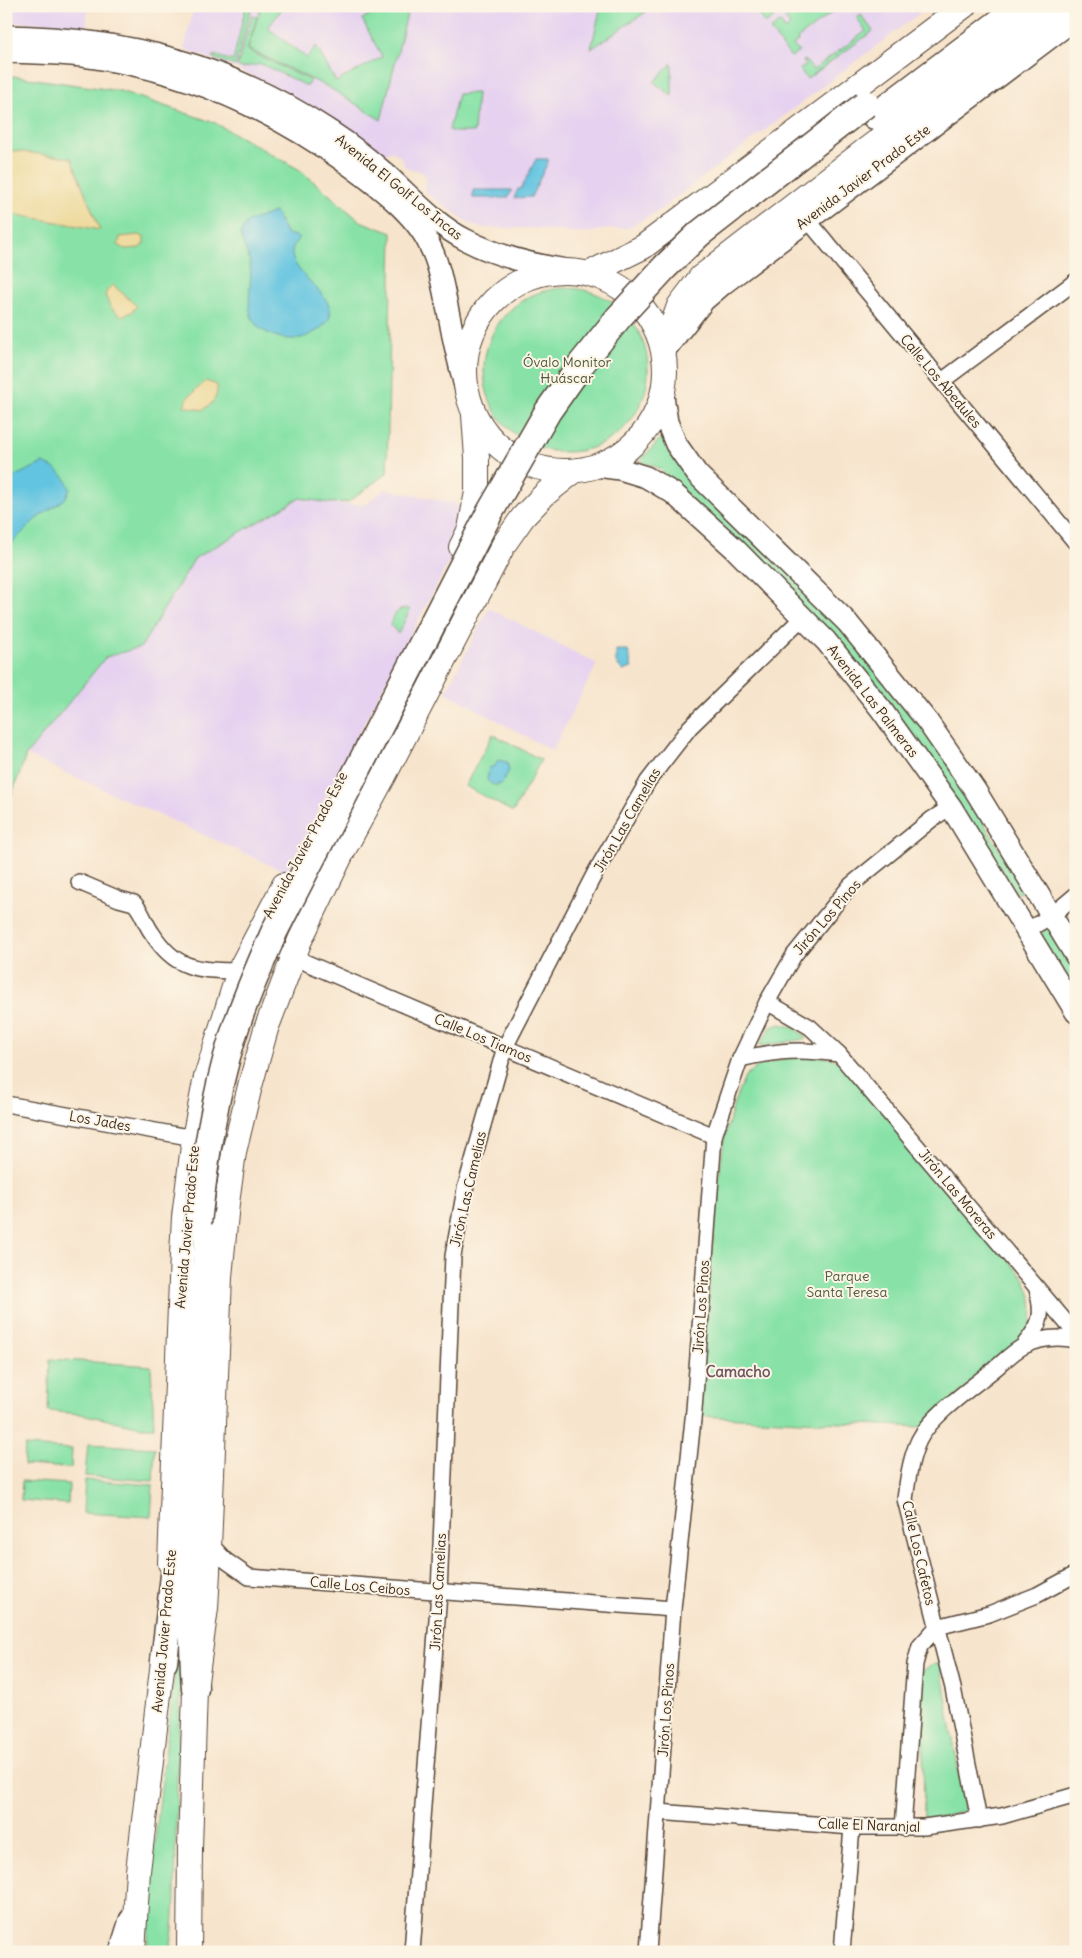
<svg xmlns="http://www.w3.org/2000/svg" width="1082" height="1958" font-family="Delius,sans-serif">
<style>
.built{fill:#e6d2f0}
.green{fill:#88e2a7;stroke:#628662}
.sand{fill:#eeda9e;stroke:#94825e}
.water{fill:#62c4e0;stroke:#4e777f}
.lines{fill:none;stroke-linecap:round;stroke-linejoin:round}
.street-casing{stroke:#574638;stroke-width:18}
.secondary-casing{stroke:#574638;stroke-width:24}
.primary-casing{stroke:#574638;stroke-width:26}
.highway-casing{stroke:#574638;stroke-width:29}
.street{stroke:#fff;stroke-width:15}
.secondary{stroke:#fff;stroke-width:21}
.primary{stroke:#fff;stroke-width:24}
.highway{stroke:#fff;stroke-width:26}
.highway-bridge-casing{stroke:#574638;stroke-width:29;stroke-linecap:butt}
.highway-bridge{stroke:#fff;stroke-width:26}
.labels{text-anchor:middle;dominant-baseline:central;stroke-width:4;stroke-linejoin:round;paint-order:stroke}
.street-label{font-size:14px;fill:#3b2a1e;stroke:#fcf5e5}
.park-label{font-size:14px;fill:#4e5840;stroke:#fcf5e5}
.neighbourhood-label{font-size:15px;font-weight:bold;fill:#715663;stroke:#fcf5e5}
</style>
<rect width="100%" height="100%" fill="#fcf5e5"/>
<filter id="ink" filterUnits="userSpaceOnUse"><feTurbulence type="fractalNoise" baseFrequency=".02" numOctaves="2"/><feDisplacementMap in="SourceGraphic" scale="10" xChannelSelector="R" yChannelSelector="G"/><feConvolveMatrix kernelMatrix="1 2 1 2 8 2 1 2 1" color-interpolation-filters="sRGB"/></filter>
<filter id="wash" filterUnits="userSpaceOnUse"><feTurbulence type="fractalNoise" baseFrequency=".0096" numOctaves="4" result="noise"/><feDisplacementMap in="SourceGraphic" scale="20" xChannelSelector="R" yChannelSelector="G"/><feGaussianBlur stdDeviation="1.12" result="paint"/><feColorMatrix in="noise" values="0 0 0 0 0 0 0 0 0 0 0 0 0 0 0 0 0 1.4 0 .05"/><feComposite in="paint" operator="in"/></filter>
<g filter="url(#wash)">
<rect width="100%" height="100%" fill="#f7e4cc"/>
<g class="built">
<path d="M6,6H89L86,27L40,23H6Z"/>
<path d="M194,6H929L657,212L627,228L604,229L586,233L530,228H481L469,223L424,191L427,177L418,170H410L404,165L401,157L392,151L381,155L326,116L268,84L235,68L184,49Z"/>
<path d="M385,489L454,503L469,512L468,525L286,872L26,755L106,657L141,647L195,558L300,498L329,503L365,505Z"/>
<path d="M489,608L597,664L552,751L446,692Z"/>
</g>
<g class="green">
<path d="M246,6H252L235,66L213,58L214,55L233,61Z"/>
<path d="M261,6H284L268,28L307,58L316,46L336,82L382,57L362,19L387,6H409L381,120L330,88L248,49Z"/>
<path d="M601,6H624L646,12L591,49Z"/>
<path d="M752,6H788V7L765,24Z"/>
<path d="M815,6H844L841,9L839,7L797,39L798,41L793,45L799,52L791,57L770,30L779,23L782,24L784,29H787L790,24L786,21V18L792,13L803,16Z"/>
<path d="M861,15L873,31L807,79L800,69L806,65L803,61L805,60L813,70L866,31L857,18Z"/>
<path d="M252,16L257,17L247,50L310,80L307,86L261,64L242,68L237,66Z"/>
<path d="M672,63V96L654,82Z"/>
<path d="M6,75L120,91L215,123L300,170L360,221L392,233L387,473L348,502L329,503L300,498L195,558L141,647L106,657L26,755L6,811Z"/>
<path d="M477,93L474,132H455L449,130L458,94Z"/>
<circle cx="566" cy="370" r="82"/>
<path d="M662,437L670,455L766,548L864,650L948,763L1018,881L1023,889L1021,893H1017L1015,891L973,826L744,550L659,468L640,461Z"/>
<path d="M406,608L410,610L398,634L391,625C391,616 397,610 406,608Z"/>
<path d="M493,734L541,760L513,812L465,786Z"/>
<path d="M1044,929H1050L1076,969V998L1041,937Z"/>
<path d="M780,1024L793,1027L806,1037L805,1039L761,1046L760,1044L771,1027Z"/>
<path d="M818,1056L841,1061L1024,1278C1034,1302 1035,1306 1029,1332L922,1427L699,1416L716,1201L724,1140L735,1100L746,1075L759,1066L788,1058Z"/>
<path d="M50,1359L151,1366L154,1427H142L80,1414L48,1411Z"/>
<path d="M88,1444L155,1448L153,1481L85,1476Z"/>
<path d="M25,1446L72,1449L71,1468L24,1465Z"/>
<path d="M85,1480L153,1485L151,1517L83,1513Z"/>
<path d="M22,1481L69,1484L68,1504L21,1500Z"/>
<path d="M181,1619L183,1620C181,1688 177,1755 176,1822C175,1865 177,1909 170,1952H147L153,1858Z"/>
<path d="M940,1661L965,1811L924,1822L922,1671Z"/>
</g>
<g class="sand">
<path d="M6,150L71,158L100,230L12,214L6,212Z"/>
<path d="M138,235L144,237V243L140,248L125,249L118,245L120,237Z"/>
<path d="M113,285L137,306L132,312L121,316L111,308L105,295L108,289Z"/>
<path d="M206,381L217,385C218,398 213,404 202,410L184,406L188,397Z"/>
</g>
<g class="water">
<path d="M536,159H548V162L531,197L514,198L518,189H521Z"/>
<path d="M473,190H512L508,198H473Z"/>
<path d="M275,212L287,234L299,237C296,242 291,248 292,255C296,282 364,309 309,335C295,342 279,339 266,332C237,318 256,283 249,259C247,251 242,243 240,234L247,222Z"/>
<path d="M43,463C56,468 66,475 70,489L65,499L36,519L6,549V483L15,476Z"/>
<path d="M616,650H628L632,668L623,671L616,663Z"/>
<path d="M498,760L507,762L509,771L501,784C495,786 491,785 487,780L489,768L495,766Z"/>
</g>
</g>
<g filter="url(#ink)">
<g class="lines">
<g class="street-casing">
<g id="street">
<path d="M807,219L1076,543"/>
<path d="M942,381L1076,281"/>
<path d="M79,882L119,899L134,903C143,912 145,924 152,933C176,971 199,970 239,971"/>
<path d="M1026,931L1051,916L1076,895"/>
<path d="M266,938L273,946L293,957L360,986L714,1136"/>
<path d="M767,1002L810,1027L839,1054L1076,1334"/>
<path d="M740,1059C779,1050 800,1049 839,1054"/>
<path d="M6,1104L194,1138"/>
<path d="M1024,1345C1041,1324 1044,1316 1037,1289"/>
<path d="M209,1543L225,1560L249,1577L673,1609"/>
<path d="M658,1812L852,1827H924L1002,1816L1076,1795"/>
<path d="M979,1820L953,1688L905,1499C908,1479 910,1459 919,1440C932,1414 974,1386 997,1367C1005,1360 1014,1351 1024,1346C1040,1338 1058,1336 1076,1340"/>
<path d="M903,1828L915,1664L920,1646L937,1627L989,1614L1037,1595L1076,1574"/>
<path d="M412,1952L439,1593L453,1256L465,1189L505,1047L595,873L648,781L690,727L803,617"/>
<path d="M648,1952L673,1609L694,1410L714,1136L740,1059L767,1002L794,955L851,885L932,819L951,807"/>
<path d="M842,1952L852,1827"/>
</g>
</g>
<g class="secondary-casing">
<g id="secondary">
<path d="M6,36C126,38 230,65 331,132C351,145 370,160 388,176C412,198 436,225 466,240C497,256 533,265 567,270"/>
<path d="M6,52C40,53 75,54 108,60C198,75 279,114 352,167C378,186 415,214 429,244C441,267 444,295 450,320C454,344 460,367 466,390"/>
<path d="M667,347L704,300L724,283L1076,18"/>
<path d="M663,396L667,422L676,444L697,474L847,622L927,721L975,790L1076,956"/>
<path d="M597,466L620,469L646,477L673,493L734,548L826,641L881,709L951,807L1076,1012"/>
<path d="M120,1952L130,1920"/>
</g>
</g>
<g class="primary-casing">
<g id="primary">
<circle cx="565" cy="371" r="100"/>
<path d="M590,273L643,247L964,6"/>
<path d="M664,348L679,306L701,277L863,152L1057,6"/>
<path d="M461,547L470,529L477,492V458L474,415"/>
<path d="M170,1563L182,1255L184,1217L194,1138L206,1077L239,971L284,885"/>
<path d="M133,1952L138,1871L165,1644"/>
<path d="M189,1952L190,1848L195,1689L206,1608L208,1572L220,1277L227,1203L234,1152L250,1086L266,1029L300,940L343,851L384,776L504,544L523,517L545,494L574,471"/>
</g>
</g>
<g class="highway-casing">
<g id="highway">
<path d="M875,116L1021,6"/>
<path d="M164,1662L178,1541"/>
<path d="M195,1689C190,1613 194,1538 197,1462C200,1382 203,1302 209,1223"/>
</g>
</g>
<use href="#street" class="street"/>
<use href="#secondary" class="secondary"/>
<use href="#primary" class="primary"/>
<use href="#highway" class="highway"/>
<g class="highway-bridge-casing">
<path id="highway-bridge" d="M198,1223C205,1160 214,1097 233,1036C244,1000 260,965 275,930L490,512L548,411L582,363L619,317L665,267L699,234L866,104"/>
</g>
<use href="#highway-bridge" class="highway-bridge"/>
</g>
</g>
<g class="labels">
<g class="street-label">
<text transform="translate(863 177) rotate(-37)">Avenida Javier Prado Este</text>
<text transform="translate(399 187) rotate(39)">Avenida El Golf Los Incas</text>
<text transform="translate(941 381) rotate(50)">Calle Los Abedules</text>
<text transform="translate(873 701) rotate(52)">Avenida Las Palmeras</text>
<text transform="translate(627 820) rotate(-60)">Jirón Las Camelias</text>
<text transform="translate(305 845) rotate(-62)">Avenida Javier Prado Este</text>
<text transform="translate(827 917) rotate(-49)">Jirón Los Pinos</text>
<text transform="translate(483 1038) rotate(23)">Calle Los Tiamos</text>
<text transform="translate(100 1121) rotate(10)">Los Jades</text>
<text transform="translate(468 1189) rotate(-77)">Jirón Las Camelias</text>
<text transform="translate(958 1194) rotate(50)">Jirón Las Moreras</text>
<text transform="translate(187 1227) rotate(-85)">Avenida Javier Prado Este</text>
<text transform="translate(701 1307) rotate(-86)">Jirón Los Pinos</text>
<text transform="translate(919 1553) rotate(77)">Calle Los Cafetos</text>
<text transform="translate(360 1586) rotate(5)">Calle Los Ceibos</text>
<text transform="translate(438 1592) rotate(-87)">Jirón Las Camelias</text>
<text transform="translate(164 1631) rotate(-85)">Avenida Javier Prado Este</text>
<text transform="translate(666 1710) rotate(-86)">Jirón Los Pinos</text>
<text transform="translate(869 1825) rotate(2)">Calle El Naranjal</text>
</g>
<g class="park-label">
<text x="567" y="362">Óvalo Monitor<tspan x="567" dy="16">Huáscar</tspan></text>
<text x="847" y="1276">Parque<tspan x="847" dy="16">Santa Teresa</tspan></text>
</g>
<g class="neighbourhood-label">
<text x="738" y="1371">Camacho</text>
</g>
</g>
<rect width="1082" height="1958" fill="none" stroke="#fcf5e5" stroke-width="25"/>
</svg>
